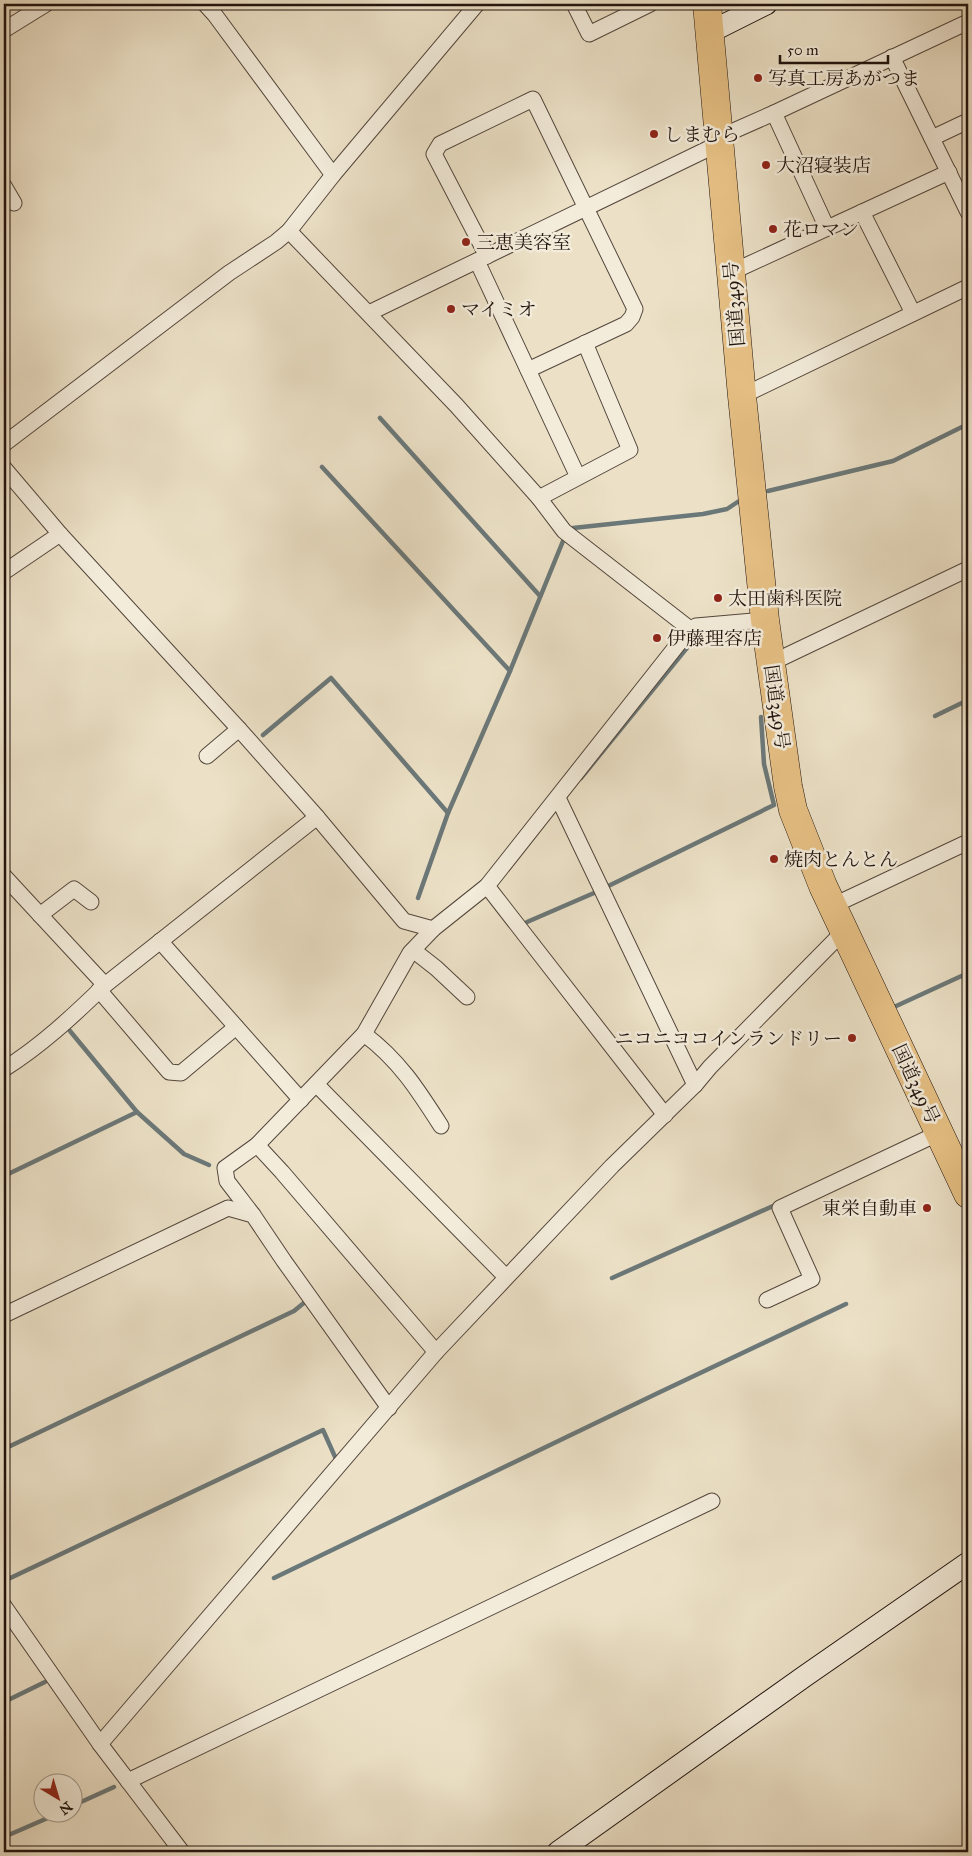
<svg xmlns="http://www.w3.org/2000/svg" width="972" height="1856" font-family="'IM FELL Great Primer','Noto Serif JP',serif">
<style>
.lines{fill:none;stroke-linecap:round;stroke-linejoin:round}
.stream{stroke:#6b7879;stroke-width:4.5}
.street-casing{stroke:#53463c;stroke-width:17}
.secondary-casing{stroke:#20130e;stroke-width:23}
.highway-casing{stroke:#20130e;stroke-width:29}
.street{stroke:#f3ecdb;stroke-width:15}
.secondary{stroke:#f3ecdb;stroke-width:21}
.highway{stroke:#e6c084;stroke-width:28}
.poi-dot{fill:#8f2418;stroke:#f3ecdb;stroke-width:2}
.labels{text-anchor:middle;dominant-baseline:central;stroke-width:5;stroke-linejoin:round;paint-order:stroke}
.poi-label{font-size:19px;fill:#20130e;stroke:#f3ecdb;text-anchor:start}
.street-label{font-size:19px;fill:#20130e;stroke:#f3ecdb}
</style>
<rect width="100%" height="100%" fill="#ece1c7"/>
<filter id="stains"><feTurbulence type="fractalNoise" baseFrequency=".004" numOctaves="4"/><feColorMatrix values="0 0 0 0 .2 0 0 0 0 .09 0 0 0 0 .02 0 0 0 .5 -.17"/></filter>
<radialGradient id="worn" r=".72"><stop offset=".6" stop-color="#630" stop-opacity="0"/><stop offset="1" stop-color="#630" stop-opacity=".3"/></radialGradient>
<g class="lines">
<g class="stream">
<path d="M380,418L540,596"/>
<path d="M322,467L510,671"/>
<path d="M768,491L893,461L968,424"/>
<path d="M573,528L703,514L727,509L739,501"/>
<path d="M935,716L968,700"/>
<path d="M263,735L331,678L448,813"/>
<path d="M581,778L695,638L755,630"/>
<path d="M418,898L448,813L510,671L563,541"/>
<path d="M527,922L594,893L774,805L764,764L761,717"/>
<path d="M894,1007L968,973"/>
<path d="M70,1031L137,1112L184,1154L209,1165"/>
<path d="M4,1176L137,1112"/>
<path d="M612,1278L773,1206"/>
<path d="M4,1449L294,1311L305,1302"/>
<path d="M274,1578L658,1393L846,1304"/>
<path d="M4,1581L323,1430L336,1459"/>
<path d="M4,1595L10,1604"/>
<path d="M4,1702L45,1682"/>
<path d="M72,1806L114,1787"/>
<path d="M4,1837L57,1814"/>
</g>
<g class="street-casing">
<g id="street">
<path d="M205,4L215,15L333,175"/>
<path d="M574,4L589,34L650,4"/>
<path d="M4,30L46,4"/>
<path d="M892,57L968,212"/>
<path d="M932,138L968,121"/>
<path d="M4,186L14,203"/>
<path d="M862,212L913,313"/>
<path d="M827,228L774,113L968,22"/>
<path d="M289,231L456,405L539,498L564,531L690,629"/>
<path d="M487,256L434,154L440,144L533,99L635,309L632,317L626,324L528,370"/>
<path d="M477,261L578,477"/>
<path d="M732,272L949,172"/>
<path d="M369,313L718,144L731,132L774,113"/>
<path d="M742,396L968,287"/>
<path d="M4,444L229,273L276,242L289,231L333,175L477,4"/>
<path d="M4,468L60,534L239,729L317,817L404,921L433,929"/>
<path d="M539,498L630,450L585,343"/>
<path d="M4,572L60,534"/>
<path d="M771,663L968,569"/>
<path d="M207,756L239,729"/>
<path d="M558,798L695,1085"/>
<path d="M4,876L105,985L317,817"/>
<path d="M487,886L665,1115"/>
<path d="M832,906L968,842"/>
<path d="M40,915L74,889L91,902"/>
<path d="M160,941L301,1100"/>
<path d="M413,950L436,968L467,997"/>
<path d="M99,990L169,1072L181,1073L236,1027"/>
<path d="M364,1034C399,1060 418,1090 441,1126"/>
<path d="M4,1069C41,1046 74,1015 105,985"/>
<path d="M316,1084L506,1277"/>
<path d="M257,1145L282,1172L436,1352"/>
<path d="M253,1215L227,1181L225,1168L257,1145L364,1034L410,953L433,929L487,886L690,629L696,626L765,620"/>
<path d="M767,1300L812,1279L780,1208L939,1133"/>
<path d="M4,1315L228,1208L253,1215L284,1261L389,1408"/>
<path d="M4,1606L100,1744L182,1852"/>
<path d="M100,1744L436,1352L612,1166L695,1085L710,1067L844,931"/>
<path d="M128,1781L712,1501"/>
</g>
</g>
<g class="secondary-casing">
<g id="secondary">
<path d="M710,32L766,4"/>
<path d="M558,1852L805,1676L968,1563"/>
</g>
</g>
<g class="highway-casing">
<path id="highway" d="M707,4L742,396L765,620L788,786L793,810L823,886L968,1194"/>
</g>
<use href="#street" class="street"/>
<use href="#secondary" class="secondary"/>
<use href="#highway" class="highway"/>
</g>
<g class="poi-dot">
<circle cx="758" cy="78" r="5"/>
<circle cx="654" cy="134" r="5"/>
<circle cx="766" cy="165" r="5"/>
<circle cx="773" cy="229" r="5"/>
<circle cx="466" cy="242" r="5"/>
<circle cx="451" cy="309" r="5"/>
<circle cx="718" cy="598" r="5"/>
<circle cx="657" cy="638" r="5"/>
<circle cx="774" cy="859" r="5"/>
<circle cx="852" cy="1038" r="5"/>
<circle cx="927" cy="1208" r="5"/>
</g>
<g class="labels">
<g class="poi-label">
<text x="768" y="78">写真工房あがつま</text>
<text x="664" y="134">しまむら</text>
<text x="776" y="165">大沼寝装店</text>
<text x="783" y="229">花ロマン</text>
<text x="476" y="242">三恵美容室</text>
<text x="461" y="309">マイミオ</text>
<text x="728" y="598">太田歯科医院</text>
<text x="667" y="638">伊藤理容店</text>
<text x="784" y="859">焼肉とんとん</text>
<text x="842" y="1038" text-anchor="end">ニコニココインランドリー</text>
<text x="917" y="1208" text-anchor="end">東栄自動車</text>
</g>
<g class="street-label">
<text transform="translate(734 304) rotate(-95)">国道349号</text>
<text transform="translate(777 707) rotate(82)">国道349号</text>
<text transform="translate(916 1084) rotate(65)">国道349号</text>
</g>
</g>
<rect width="972" height="1856" fill="none" stroke="#ece1c7" stroke-width="20"/>
<rect x="5" y="5" width="962" height="1846" fill="none" stroke="#20130e" stroke-width="2.5"/>
<rect x="10" y="10" width="952" height="1836" fill="none" stroke="#20130e"/>
<g transform="translate(58 1798) rotate(142)"><circle r="24" fill="#f3ecdb" stroke="#9f9589"/>
<path d="M0-4L9 19L0 12L-9 19Z" fill="#8f2418"/>
<text y="-8" font-size="14" font-weight="bold" text-anchor="middle" fill="#20130e">N</text>
</g>
<path d="M780 55v8h108v-8" fill="none" stroke="#20130e" stroke-width="2.5"/>
<text x="787" y="55" font-size="15" fill="#20130e" stroke="#f3ecdb" stroke-width="4" paint-order="stroke">50 m</text>
<rect width="100%" height="100%" filter="url(#stains)"/>
<rect width="100%" height="100%" fill="url(#worn)"/>
</svg>
